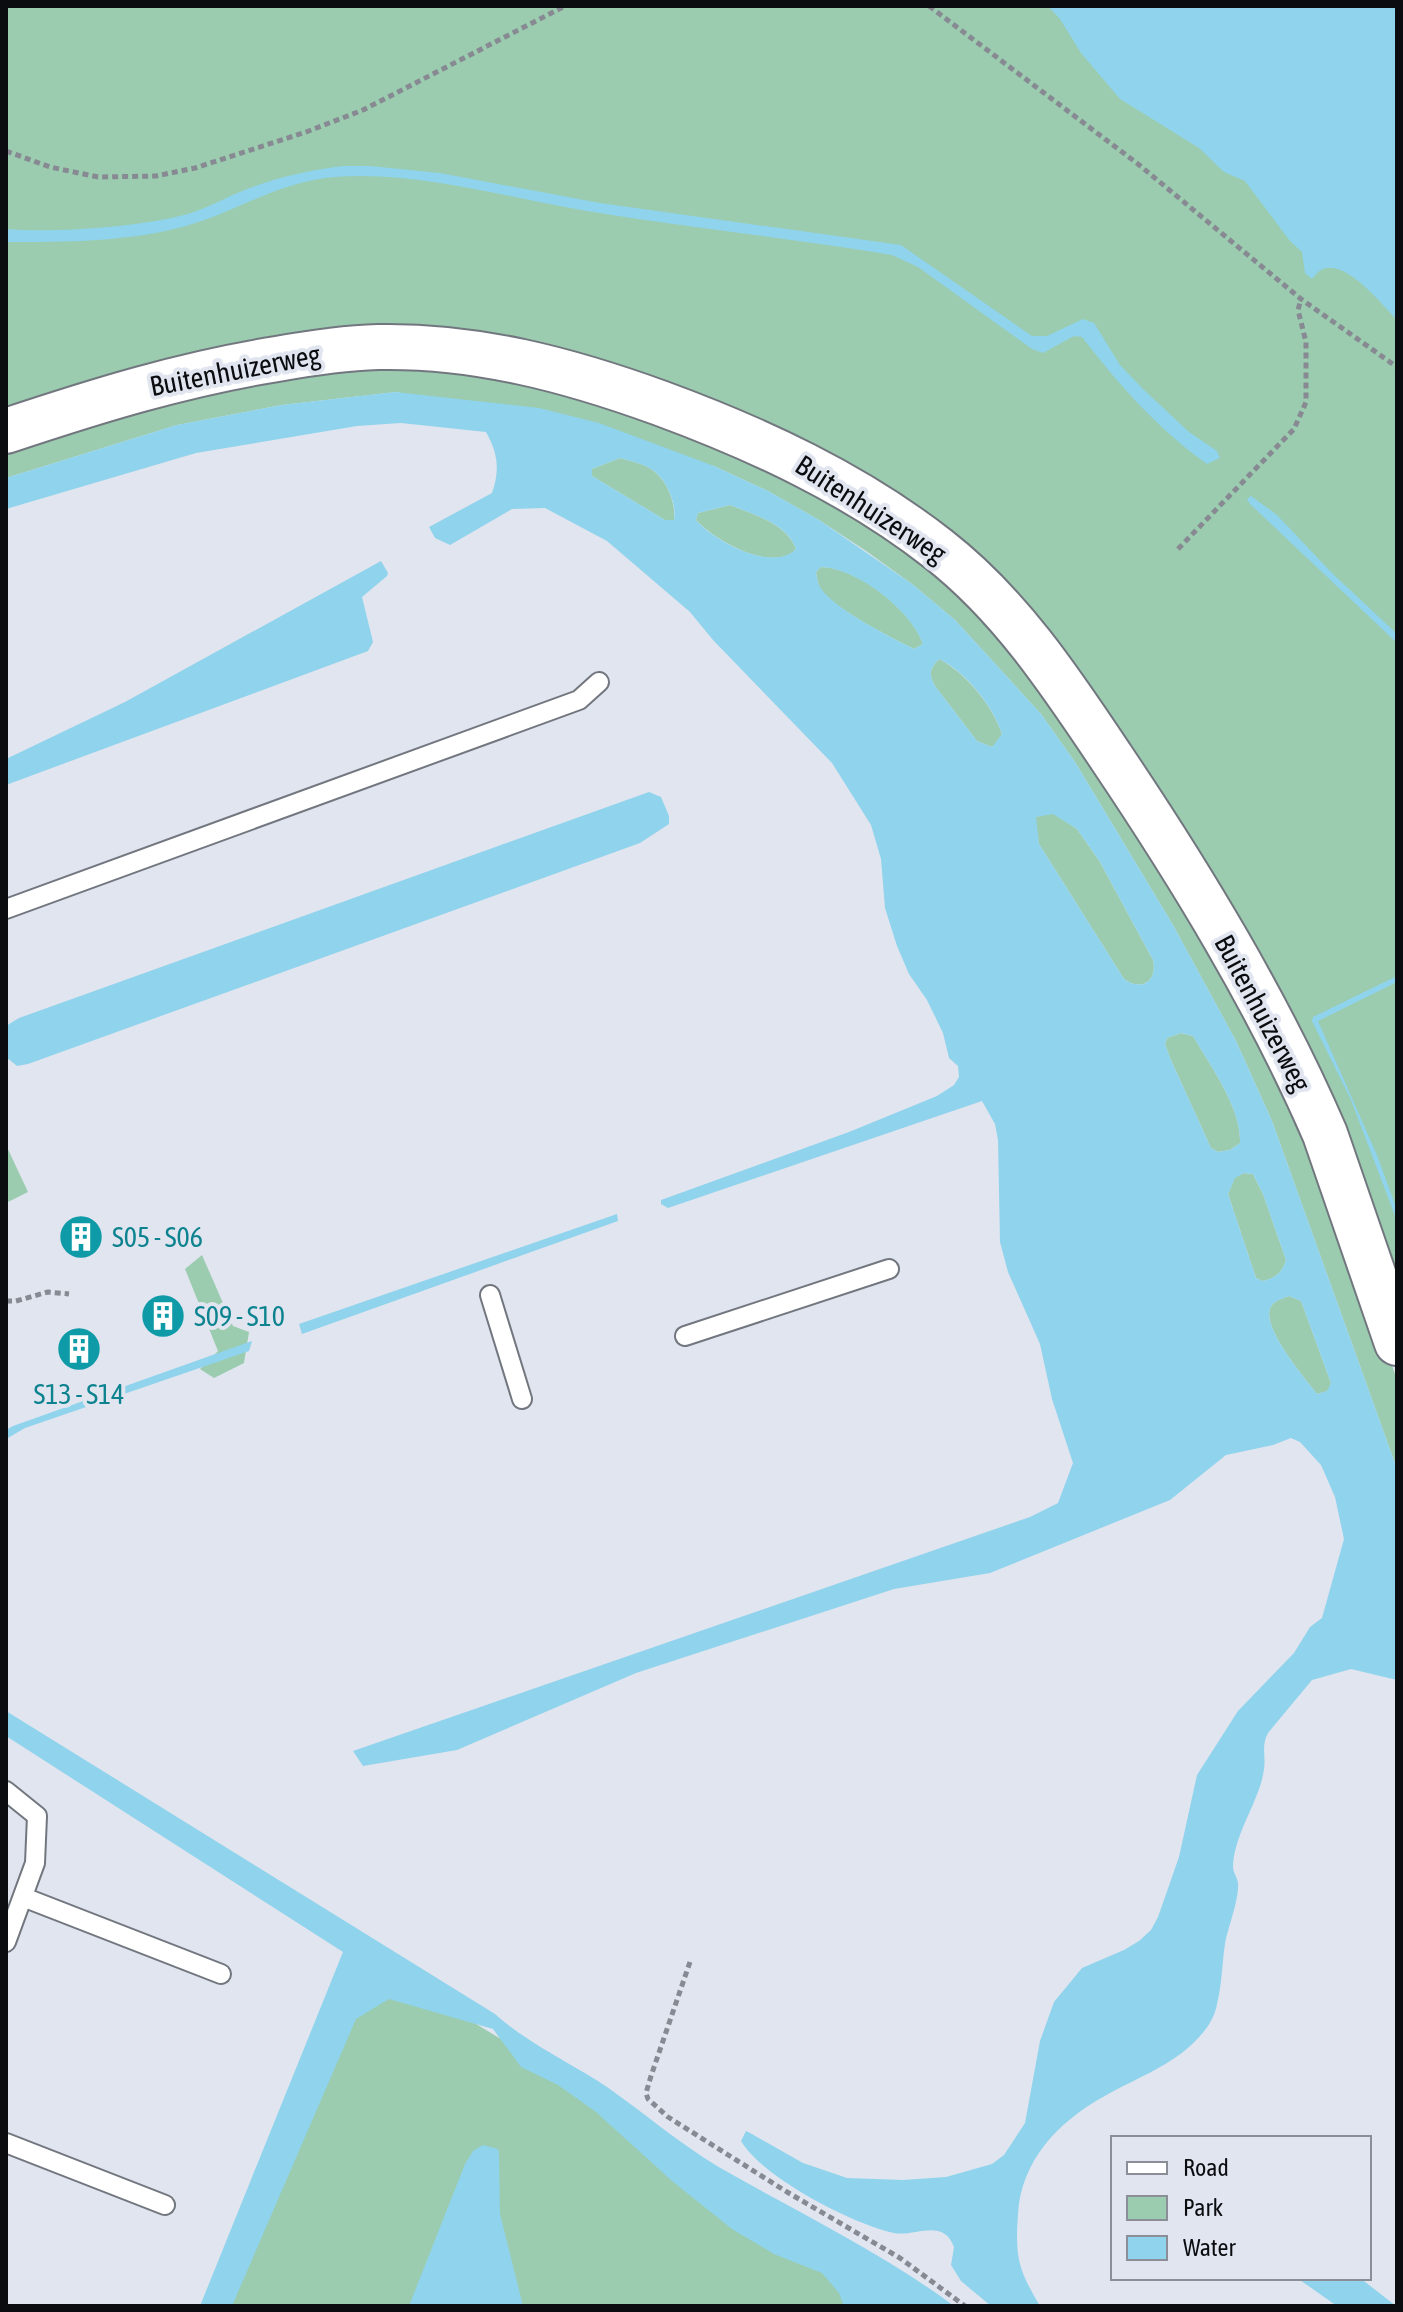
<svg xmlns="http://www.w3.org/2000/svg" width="1403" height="2312" font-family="'Asap Condensed',sans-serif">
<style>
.green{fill:#9bccaf}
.water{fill:#90d3ec;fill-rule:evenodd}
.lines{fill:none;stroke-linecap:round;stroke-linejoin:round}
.service-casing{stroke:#72777f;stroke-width:22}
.tertiary-casing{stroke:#72777f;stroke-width:48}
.path{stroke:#878a92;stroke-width:5;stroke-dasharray:6 4;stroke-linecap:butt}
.service{stroke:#fff;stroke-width:18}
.tertiary{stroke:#fff;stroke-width:44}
.labels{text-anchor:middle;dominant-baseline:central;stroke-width:8;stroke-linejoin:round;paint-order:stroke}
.street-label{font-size:28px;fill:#0b0c10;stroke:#e0e5ef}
.culture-label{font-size:28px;fill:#0d838f;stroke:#e0e5ef;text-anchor:start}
</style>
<rect width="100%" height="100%" fill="#e0e5ef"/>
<g class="green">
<path d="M6,6H1397V1308L1348,1162L958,551L475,342L6,418Z"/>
<path d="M461,364L715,436L937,563L1111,774L1318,1147L1397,1380V1469L1272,1121L1236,1041L1173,925L1075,762L1041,714L955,620L912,584L866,551L819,520L768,491L714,466L396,392L282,405L177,425L6,478V444L284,369Z"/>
<path d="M620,458C630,461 642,463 651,469C667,479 676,503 674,520H665L592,476V469Z"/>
<path d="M730,505C753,514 787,524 796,549C773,574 714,540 696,520L698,513Z"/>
<path d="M821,567C858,568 911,610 923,644L914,649C890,637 838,611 821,590C818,585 817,579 816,572Z"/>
<path d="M939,659C966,673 992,705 1002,734L997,743L992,747L977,741L935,686C928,673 930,669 939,659Z"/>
<path d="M1053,813L1077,829L1100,862L1153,960C1158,981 1141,992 1124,979L1039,844L1035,817Z"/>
<path d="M1181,1033L1193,1036C1210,1065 1242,1109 1240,1143L1230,1150L1218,1152L1211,1148L1170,1058L1165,1044L1167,1038Z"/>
<path d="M6,1145L28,1192L6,1203Z"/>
<path d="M1244,1173L1253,1174L1263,1194L1286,1260C1282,1273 1275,1279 1262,1281L1256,1278L1228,1194L1235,1177Z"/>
<path d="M202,1255L233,1326L249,1332L244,1363L214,1378L200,1369L218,1351L185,1269Z"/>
<path d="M1289,1296L1301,1301L1331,1383L1328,1391L1317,1394C1305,1378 1257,1323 1272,1305C1276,1300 1283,1298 1289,1296Z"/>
<path d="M366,1957L606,2103L921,2306H218Z"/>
</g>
<g class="water">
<path d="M1048,6H1397V320C1382,305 1345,257 1321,270C1317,272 1315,276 1312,279L1305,273L1302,252L1290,241L1245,181L1224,172L1199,148L1120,99L1081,53L1060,19Z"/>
<path d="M343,166H370L440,173L600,203L901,245L1032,336H1047L1083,319L1094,323L1120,365L1143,389L1189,432L1217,451L1220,458L1207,464C1158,429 1119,385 1082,337L1074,336L1043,353L1032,349L918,267L892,255C791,238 688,228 587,211C508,198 415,170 335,177C277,182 239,211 186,226C129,242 65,242 6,242V229C55,233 137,227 184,215C207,209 226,197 247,189C278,177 311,170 343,166Z"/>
<path d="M395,392L539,408L599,423L714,466L768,491L819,520L912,584L955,620L1041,714L1075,762L1173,925L1236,1041L1272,1121L1397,1469V1680L1351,1669L1312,1680L1268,1733C1261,1746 1266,1756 1264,1769C1260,1801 1234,1833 1233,1867C1233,1873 1238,1878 1238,1884C1239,1900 1228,1927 1225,1944C1222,1963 1222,1984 1217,2004C1216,2011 1212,2020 1208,2026C1182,2063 1141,2075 1103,2097C1058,2122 1021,2161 1018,2214C1015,2257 1018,2269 1040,2306H991L961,2281L951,2265L954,2247C943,2217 915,2237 894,2233C852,2224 762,2177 741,2141L746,2131L750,2133L803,2163L847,2178L903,2180L946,2177L992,2164L1004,2155L1025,2123L1040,2041L1054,2002L1082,1968L1124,1950L1139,1941L1151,1930L1158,1917L1179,1857L1197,1775L1238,1711L1294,1653L1310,1627L1322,1618L1344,1539L1335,1497L1321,1465L1300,1442L1291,1438L1273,1445L1226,1455L1170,1500L990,1573L894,1589L636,1673L457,1750L363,1766L353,1751L1030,1517L1058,1503L1073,1463L1052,1399L1040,1344L1008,1272L1000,1242L998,1140L995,1124L982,1101L668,1208L661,1204V1200L849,1132L937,1096L954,1085L959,1077L958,1066L949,1058L943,1033L927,1000L909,974L897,946L885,908L881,859L871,825L832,763L713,640L690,612L607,541L545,508L512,509L450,545L435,538L429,527L492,493C500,470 498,453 486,432L401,423L357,426L196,453L6,509V478L177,425L282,405ZM620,458C630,461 642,463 651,469C666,478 677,503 674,520H665L592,476V469ZM730,505C753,514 788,524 796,549C773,573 714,541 696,520L698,513ZM821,567C857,568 912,611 923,644L914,649C890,637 838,611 822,590C818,585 817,579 816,572ZM939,659C966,672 993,706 1002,734L992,747L977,741L935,686C928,673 930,669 939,659ZM1053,814L1077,829L1100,862L1153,960C1158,981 1141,992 1124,979L1039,844L1036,817ZM1181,1033L1193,1036C1210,1065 1242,1109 1240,1143L1230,1150L1218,1152L1211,1148L1170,1058L1165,1044L1167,1038ZM1244,1173L1253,1174L1263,1194L1286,1260C1282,1273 1275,1279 1262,1281L1256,1278L1228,1194L1235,1178ZM1289,1296L1301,1301L1331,1383L1327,1391L1317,1394C1305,1378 1257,1323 1272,1305C1276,1300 1284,1298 1289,1296Z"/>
<path d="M1251,496L1277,515L1332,573L1397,634V643L1250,504L1247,499Z"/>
<path d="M381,561L388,573L387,576L362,597L373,642L368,651L6,785V759L125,702Z"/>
<path d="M649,792L661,797L669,816V824L640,843L28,1064L17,1066L6,1057V1026L19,1018Z"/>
<path d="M1397,976V982L1318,1021L1377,1155L1397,1210V1221L1351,1100L1312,1021L1313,1017Z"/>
<path d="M617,1214L618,1221L302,1334L299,1324Z"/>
<path d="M252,1341L249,1351L25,1428L6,1439V1430L13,1426Z"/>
<path d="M6,1711L495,2014C527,2043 571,2063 607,2087C644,2113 679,2143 717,2166C797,2212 880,2251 954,2306H844L839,2293L822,2273L774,2254L732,2229L672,2181L596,2112L558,2085L521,2067L493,2029L389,1999L356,2019L232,2306H200L343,1952L6,1736Z"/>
<path d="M483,2145L498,2149L499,2155L500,2214L523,2306H409L465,2164L473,2151Z"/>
<path d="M1297,2278H1360L1396,2306H1337Z"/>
</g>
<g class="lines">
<g class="service-casing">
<g id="service">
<path d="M6,909L579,700L599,682"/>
<path d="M490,1295L522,1399"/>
<path d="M685,1336L889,1269"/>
<path d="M6,1791L37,1816L35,1863L6,1942"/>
<path d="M23,1897L221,1974"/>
<path d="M6,2143L165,2205"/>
</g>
</g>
<g class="tertiary-casing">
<path id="tertiary" d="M6,431C96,401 183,374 277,359C310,353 344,348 378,347C476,345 569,370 660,403C758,439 855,484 938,549C1010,605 1061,682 1111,757C1191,876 1268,1002 1325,1134L1397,1343"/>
</g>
<g class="path">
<path d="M929,6L1138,164L1301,299L1397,367"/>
<path d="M6,151L50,167L98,177L156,176L195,168L306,132L363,110L565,6"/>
<path d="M1178,549L1294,429L1306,402V342L1298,310L1301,299"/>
<path d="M6,1301H16L48,1292L69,1294"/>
<path d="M690,1962L651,2076L646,2093L648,2099L668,2117L787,2192L900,2258L965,2306"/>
</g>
<use href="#service" class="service"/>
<use href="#tertiary" class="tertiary"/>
</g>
<defs>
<g id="building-disc" transform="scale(2.3)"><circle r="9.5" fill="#0f9aa8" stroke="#e0e5ef"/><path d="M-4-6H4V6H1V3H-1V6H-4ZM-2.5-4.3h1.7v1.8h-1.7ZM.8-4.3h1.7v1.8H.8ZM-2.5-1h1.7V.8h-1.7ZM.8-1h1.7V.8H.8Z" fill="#fff"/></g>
</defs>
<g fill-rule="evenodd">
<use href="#building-disc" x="81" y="1237"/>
<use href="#building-disc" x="163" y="1316"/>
<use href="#building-disc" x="79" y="1349"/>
</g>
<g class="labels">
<g class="street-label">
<text transform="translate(235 370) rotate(-11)">Buitenhuizerweg</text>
<text transform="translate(871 509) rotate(33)">Buitenhuizerweg</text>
<text transform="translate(1263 1013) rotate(62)">Buitenhuizerweg</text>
</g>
<g class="culture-label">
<text x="112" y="1237">S05 - S06</text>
<text x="194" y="1316">S09 - S10</text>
<text x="79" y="1394" text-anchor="middle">S13 - S14</text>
</g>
</g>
<rect width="1403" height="2312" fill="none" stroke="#0b0c10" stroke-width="16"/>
<rect x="1111" y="2136" width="260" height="144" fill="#e0e5ef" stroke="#8b8e96" stroke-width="2"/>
<rect x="1127" y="2162" width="40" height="12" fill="#ffffff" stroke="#8b8e96" stroke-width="2"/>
<text x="1183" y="2176" font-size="24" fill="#0b0c10">Road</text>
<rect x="1127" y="2196" width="40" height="24" fill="#9bccaf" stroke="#8b8e96" stroke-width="2"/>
<text x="1183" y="2216" font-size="24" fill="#0b0c10">Park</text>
<rect x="1127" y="2236" width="40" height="24" fill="#90d3ec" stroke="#8b8e96" stroke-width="2"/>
<text x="1183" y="2256" font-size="24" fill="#0b0c10">Water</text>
</svg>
